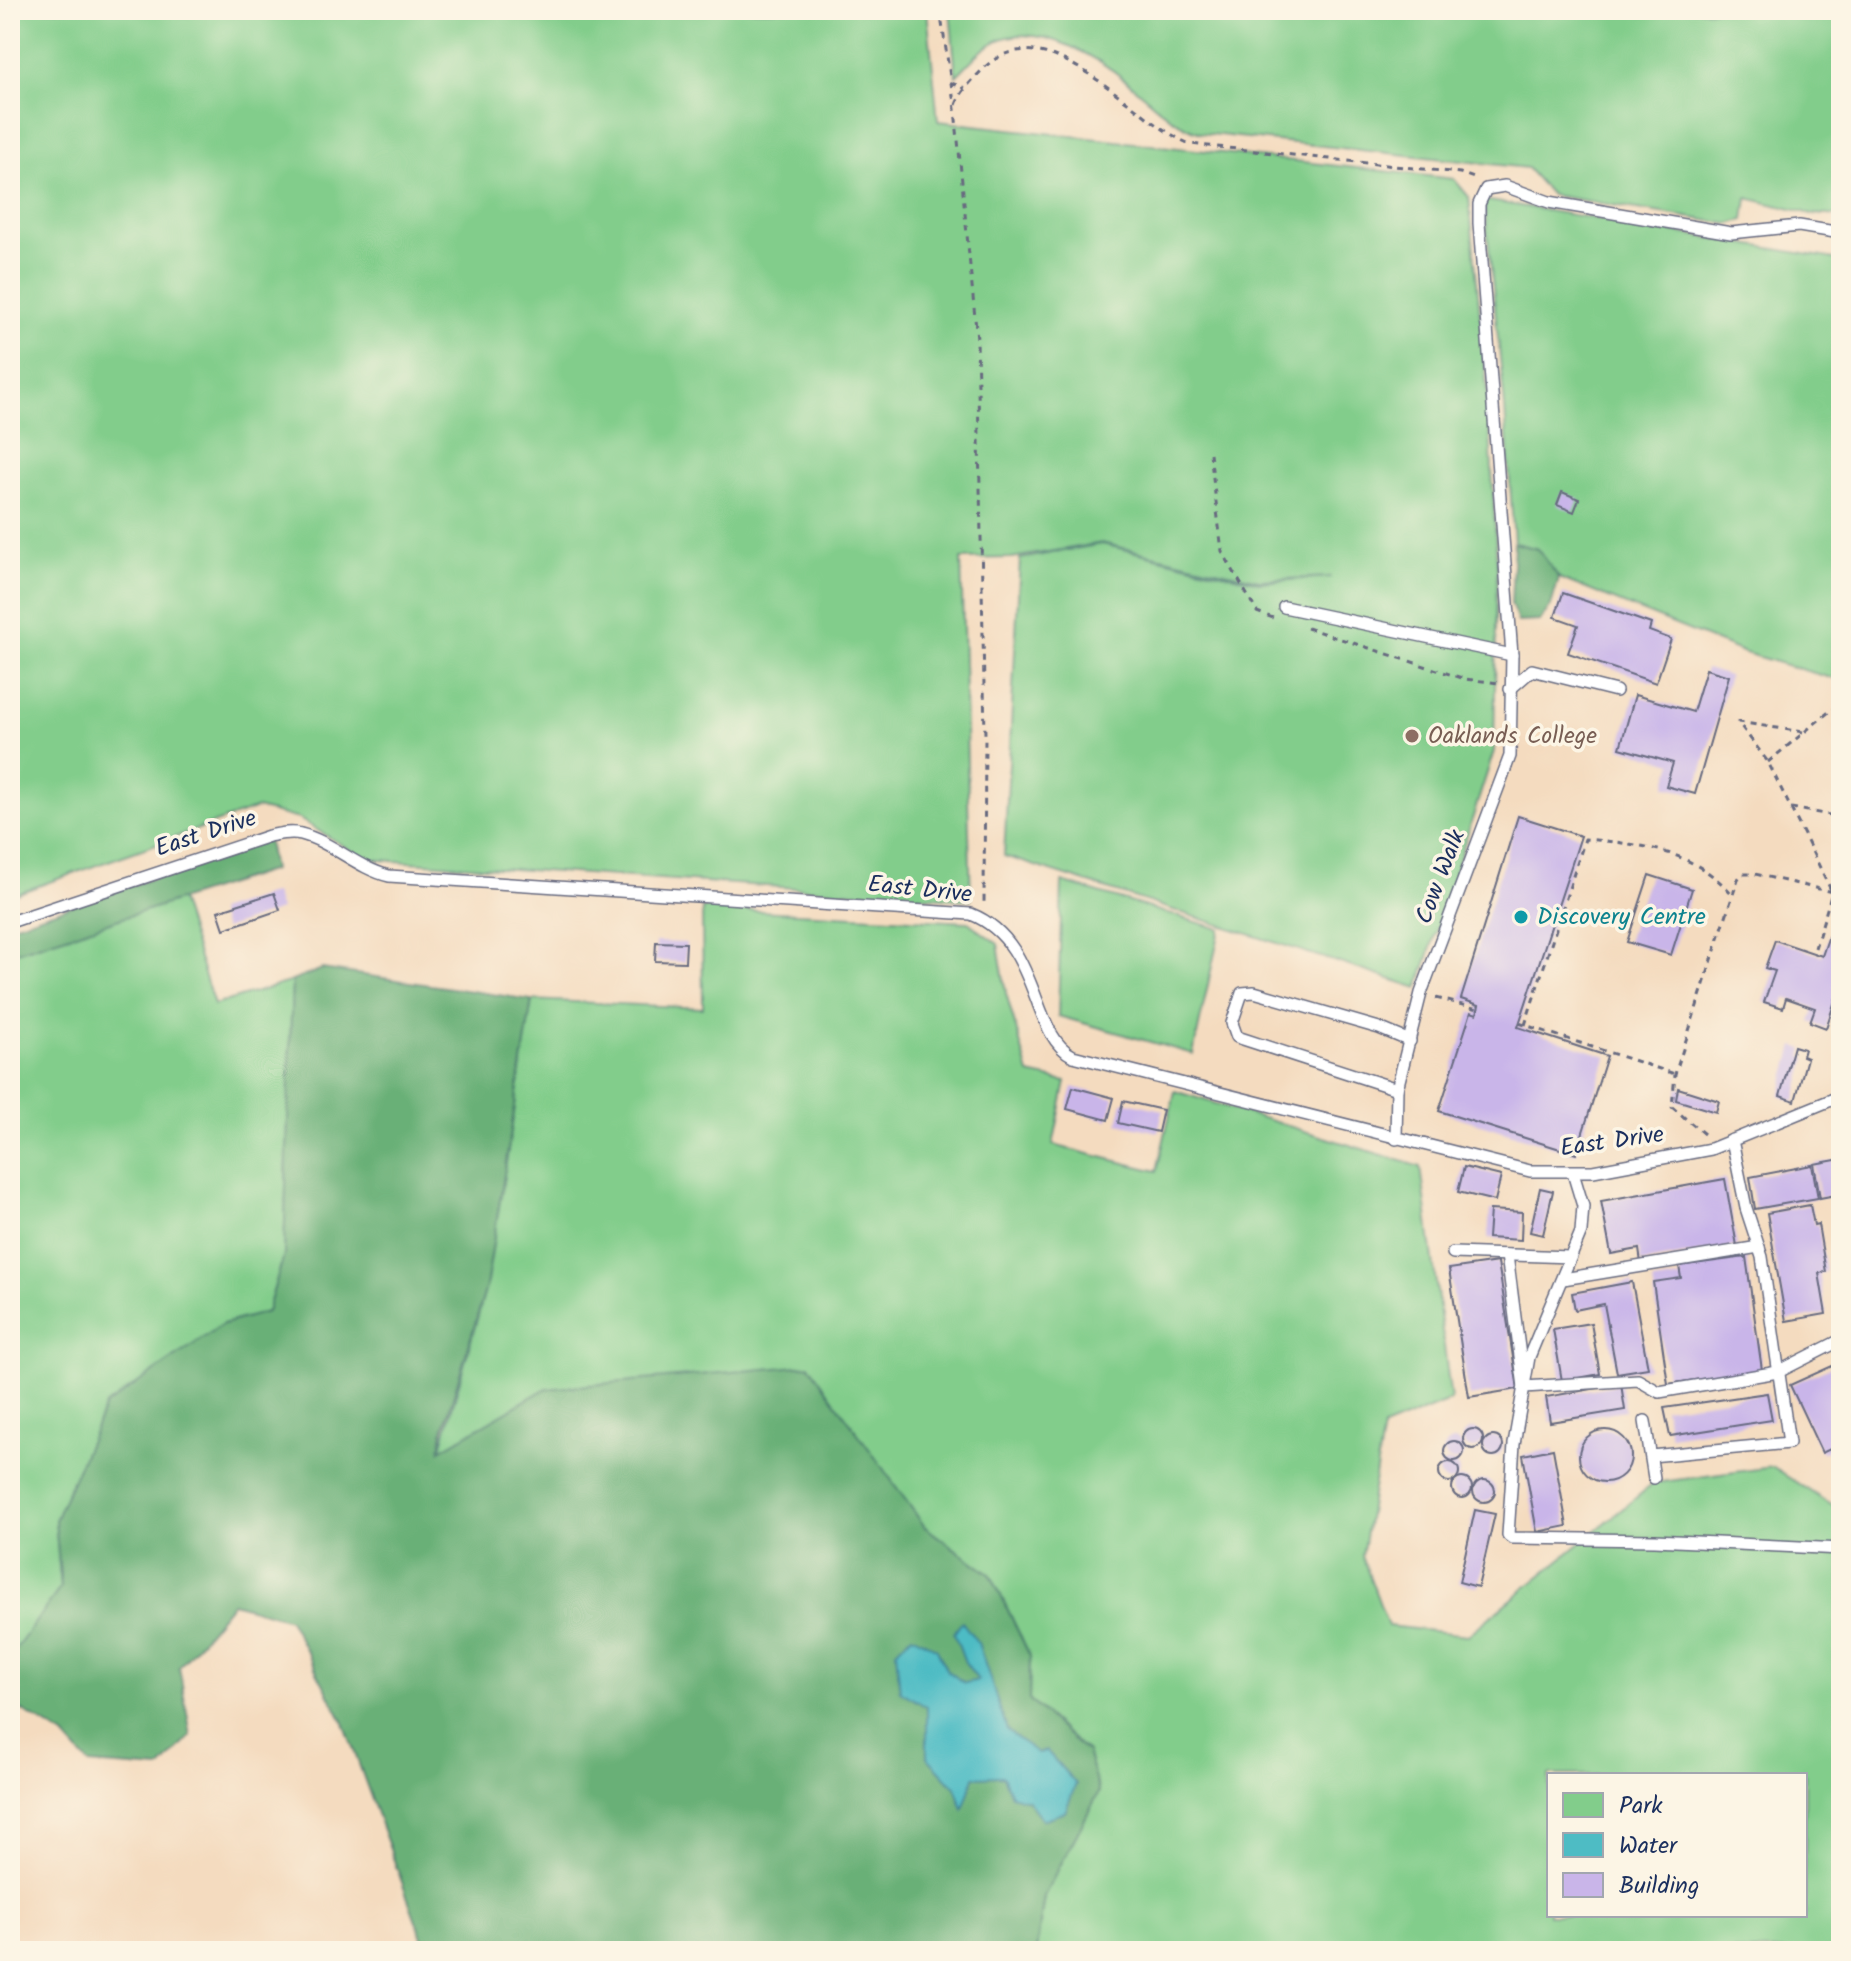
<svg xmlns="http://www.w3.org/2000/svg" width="1851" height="1961" font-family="Kalam,sans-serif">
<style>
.green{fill:#82cd8b;stroke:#4e7e74;stroke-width:2;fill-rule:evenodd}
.forest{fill:#69b077;stroke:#42706a;stroke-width:2}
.water{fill:#4ebcc4;stroke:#347691;stroke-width:2}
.building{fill:#c9b5e9}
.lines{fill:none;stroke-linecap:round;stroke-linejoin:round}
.service-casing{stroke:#676b80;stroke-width:14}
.path{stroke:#676b80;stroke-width:3;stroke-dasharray:6 6;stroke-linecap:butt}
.service{stroke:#fff;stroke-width:11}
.education-dot{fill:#8d6e63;stroke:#fcf5e5;stroke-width:3}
.culture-dot{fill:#0f9aa8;stroke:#fcf5e5;stroke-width:3}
.labels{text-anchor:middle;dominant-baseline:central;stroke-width:7;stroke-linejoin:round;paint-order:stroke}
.education-label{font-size:24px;fill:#785e54;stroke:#fcf5e5;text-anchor:start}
.street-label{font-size:24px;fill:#1b2f5e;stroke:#fcf5e5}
.culture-label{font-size:24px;fill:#0d838f;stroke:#fcf5e5;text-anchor:start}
</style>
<rect width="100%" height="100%" fill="#fcf5e5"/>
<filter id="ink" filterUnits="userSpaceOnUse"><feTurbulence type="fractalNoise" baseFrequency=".0125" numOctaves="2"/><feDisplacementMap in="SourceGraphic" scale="16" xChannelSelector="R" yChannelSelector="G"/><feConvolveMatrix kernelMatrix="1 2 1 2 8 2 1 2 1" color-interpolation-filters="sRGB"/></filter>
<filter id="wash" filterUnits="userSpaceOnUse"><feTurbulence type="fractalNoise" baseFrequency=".006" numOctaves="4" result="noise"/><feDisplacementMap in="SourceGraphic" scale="32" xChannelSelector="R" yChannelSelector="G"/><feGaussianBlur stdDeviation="1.8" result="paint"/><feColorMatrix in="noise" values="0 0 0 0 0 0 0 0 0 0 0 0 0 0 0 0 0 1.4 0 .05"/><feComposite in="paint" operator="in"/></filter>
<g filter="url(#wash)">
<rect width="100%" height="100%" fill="#f4dbbf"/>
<g class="green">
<path d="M10,10H927L938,121L1454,179L1469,197L1489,411L1497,568L1494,751L1418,988L1004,856L1020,559L1102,544L1259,582L1331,577L1259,580L1102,543L1012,558L961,559L971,900L365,859L299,819L257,808L10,896Z"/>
<path d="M950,10H1841V216L1812,214L1747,198L1744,220L1729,224L1551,195L1527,168L1201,133C1172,124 1153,103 1130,84C1099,57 1040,23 999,40C982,47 969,64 956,76Z"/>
<path d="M1484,200L1841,260V681L1745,653L1559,578L1538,549L1514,543L1505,407Z"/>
<path d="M1062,882L1220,929L1193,1054L1058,1016Z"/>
<path d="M180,899L214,1005L292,981L284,1255L267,1312L223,1324L55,1520L61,1587L10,1657V954Z"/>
<path d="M702,908L968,922L998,944L1006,993L1029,1074L1066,1082L1053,1145L1157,1171L1175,1091L1421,1167L1451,1400L1383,1428L1362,1556L1388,1626L1468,1635L1654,1483L1772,1467L1841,1511V1951H1036L1044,1896L1099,1792L1087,1752L1029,1700L1030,1656L991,1575L925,1527L809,1366L440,1451L486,1287L532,1000L703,1008ZM1549,1775H1805V1915H1549Z"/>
</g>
<g class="forest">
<path d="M1514,543L1538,549L1559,578L1551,606L1540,621L1518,622L1511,604Z"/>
<path d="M268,840L273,870L10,954V926Z"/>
<path d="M322,969L532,1000L486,1287L443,1431L440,1450L545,1389L809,1365L925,1527L991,1575L1030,1656L1029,1700L1087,1752L1099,1792L1044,1896L1036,1951H427L344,1723L289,1619L232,1603L179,1667L191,1736L160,1769L89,1764L64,1736L10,1703V1657L61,1587L55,1520L105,1406L223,1324L267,1312L284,1255L292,981Z"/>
</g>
<path class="water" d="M962,1622L978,1643L1007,1730L1038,1754L1046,1750L1076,1784L1065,1812L1042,1820L1028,1800L1011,1795L1003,1776L974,1777L963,1809L955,1787L927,1757V1707L900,1691L896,1651L912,1635L937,1649L947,1671L965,1683L978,1680L965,1662L954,1633Z"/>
<g id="blocks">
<g class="building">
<path d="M1562,492L1579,499L1574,512L1557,505Z"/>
<path d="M1563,593L1651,624L1649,631L1671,639L1656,683L1568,653L1578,625L1555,617Z"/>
<path d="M1706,669L1729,676L1695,794L1666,786L1673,763L1620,748L1635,695L1693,712Z"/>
<path d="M1518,816L1581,836L1518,1027L1607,1056L1576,1154L1439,1111L1471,1012L1477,1014L1479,1005L1461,999Z"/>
<path d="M1649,875L1692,889L1671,955L1627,942Z"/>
<path d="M274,893L280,910L224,929L218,911Z"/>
<path d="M1841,900V983L1826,1028L1810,1022L1815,1008L1786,998L1783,1008L1764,1002L1775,971L1765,968L1775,940L1822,956Z"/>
<path d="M656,942L686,943L685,962L655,961Z"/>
<path d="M1794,1046L1804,1049L1802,1056L1807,1058L1795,1101L1780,1096Z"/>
<path d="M1073,1087L1114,1098L1108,1120L1067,1109Z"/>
<path d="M1678,1088L1719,1101L1716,1112L1676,1100Z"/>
<path d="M1123,1101L1163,1110L1158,1132L1118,1123Z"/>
<path d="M1841,1159V1194L1820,1198L1814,1164Z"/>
<path d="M1812,1165L1818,1198L1755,1209L1750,1177Z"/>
<path d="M1464,1167L1501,1176L1495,1201L1458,1192Z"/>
<path d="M1725,1179L1737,1246L1641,1263L1639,1249L1611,1254L1601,1201Z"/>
<path d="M1540,1188L1553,1191L1543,1235L1530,1232Z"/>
<path d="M1810,1205L1814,1225L1818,1224L1826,1272L1819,1273L1826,1314L1786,1321L1767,1213Z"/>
<path d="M1490,1210L1522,1212L1521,1240L1488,1238Z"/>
<path d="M1746,1257L1762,1370L1668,1384L1653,1282L1681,1278L1679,1266Z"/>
<path d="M1498,1262L1518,1389L1469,1397L1449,1269Z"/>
<path d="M1632,1282L1648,1368L1617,1373L1604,1304L1575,1310L1572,1293Z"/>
<path d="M1591,1323L1600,1374L1562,1381L1553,1329Z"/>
<path d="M1841,1362V1444L1822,1453L1790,1385Z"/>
<path d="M1621,1384L1625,1410L1550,1422L1546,1397Z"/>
<path d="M1767,1393L1772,1420L1670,1436L1664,1408Z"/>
<circle cx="1473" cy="1439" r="10"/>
<circle cx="1605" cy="1456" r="26"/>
<circle cx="1493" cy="1446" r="10"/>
<circle cx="1454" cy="1451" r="10"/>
<path d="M1553,1449L1567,1526L1537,1532L1523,1455Z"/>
<circle cx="1449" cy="1472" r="10"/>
<circle cx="1462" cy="1488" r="10"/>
<circle cx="1484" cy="1491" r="11"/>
<path d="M1475,1510L1495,1514L1478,1587L1459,1582Z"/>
</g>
</g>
</g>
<g filter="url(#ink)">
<use href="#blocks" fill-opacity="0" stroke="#676b80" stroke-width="2"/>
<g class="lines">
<g class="service-casing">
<g id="service">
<path d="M1284,607L1512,655"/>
<path d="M1510,689L1532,670L1616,691"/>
<path d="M10,922L269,836C279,834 291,831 301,834C332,842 357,868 389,876L971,914C1041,942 1030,1035 1073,1056L1530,1171H1593L1711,1149L1841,1096"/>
<path d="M1397,1089L1237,1037L1232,1023L1242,993L1254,992L1379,1028L1410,1041"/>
<path d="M1396,1139L1397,1089L1421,993L1510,756L1512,655L1479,223V204L1486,189L1505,186L1549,202L1731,233L1799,226L1841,233"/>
<path d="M1573,1173L1583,1206L1581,1232L1529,1357L1514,1444L1508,1535L1512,1538L1655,1540L1841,1549"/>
<path d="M1453,1253L1570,1257"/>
<path d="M1507,1255L1524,1387L1638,1380L1659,1392L1778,1372L1841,1340"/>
<path d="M1563,1279L1759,1247"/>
<path d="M1645,1421L1654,1478"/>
<path d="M1651,1456L1789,1443L1762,1257L1746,1208L1732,1140"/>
</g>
</g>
<g class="path">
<path d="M940,10L955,109L977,339L985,735L984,903"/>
<path d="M951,83L965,88"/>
<path d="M956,105C961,91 971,82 981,71C1045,3 1135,123 1190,144L1460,173L1474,178"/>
<path d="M1210,453L1222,551L1257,612L1273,618"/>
<path d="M1307,628L1465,679L1499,683"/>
<path d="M1803,732L1738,722L1768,762L1832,892"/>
<path d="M1768,762L1841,702"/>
<path d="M1791,808L1841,817"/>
<path d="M1815,948L1841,863"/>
<path d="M1436,998L1478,1009"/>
<path d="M1519,1023L1675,1074"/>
<path d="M1525,1025L1585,839C1641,844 1693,850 1733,895"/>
<path d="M1704,1134L1672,1107L1675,1074L1738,879L1742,874H1755L1832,892"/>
</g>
<use href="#service" class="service"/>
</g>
</g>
<circle class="education-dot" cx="1412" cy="736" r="8"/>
<circle class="culture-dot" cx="1521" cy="917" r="8"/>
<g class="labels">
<g class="education-label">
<text x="1428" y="736">Oaklands College</text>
</g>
<g class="street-label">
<text transform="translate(206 834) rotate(-18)">East Drive</text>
<text transform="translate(1441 877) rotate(-69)">Cow Walk</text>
<text transform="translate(920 890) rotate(6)">East Drive</text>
<text transform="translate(1612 1142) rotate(-8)">East Drive</text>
</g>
<g class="culture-label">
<text x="1537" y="917">Discovery Centre</text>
</g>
</g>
<rect width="1851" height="1961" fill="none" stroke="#fcf5e5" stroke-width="40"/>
<rect x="1547" y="1773" width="260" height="144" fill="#fcf5e5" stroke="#a2a6af" stroke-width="2"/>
<rect x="1563" y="1793" width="40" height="24" fill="#82cd8b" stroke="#a2a6af" stroke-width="2"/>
<text x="1619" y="1813" font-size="24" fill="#1b2f5e">Park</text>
<rect x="1563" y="1833" width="40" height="24" fill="#4ebcc4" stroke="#a2a6af" stroke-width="2"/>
<text x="1619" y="1853" font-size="24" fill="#1b2f5e">Water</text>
<rect x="1563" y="1873" width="40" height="24" fill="#c9b5e9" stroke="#a2a6af" stroke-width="2"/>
<text x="1619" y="1893" font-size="24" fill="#1b2f5e">Building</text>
</svg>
